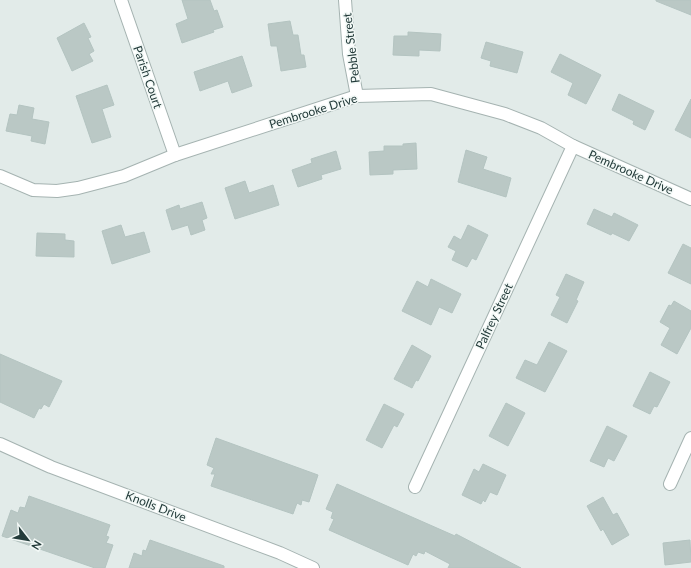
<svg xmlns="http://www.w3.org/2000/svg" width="691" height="568" font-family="Lato,sans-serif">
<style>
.building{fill:#bac8c5;stroke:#b4c4c1}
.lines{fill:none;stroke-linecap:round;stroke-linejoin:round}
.minor-casing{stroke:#a5b3b1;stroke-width:14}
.minor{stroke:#fff;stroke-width:12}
.labels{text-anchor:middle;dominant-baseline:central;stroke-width:3;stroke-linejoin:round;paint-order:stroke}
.street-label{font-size:12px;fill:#233b3a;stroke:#f2f8f6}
</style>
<rect width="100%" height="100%" fill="#e2ebe9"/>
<g class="building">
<path d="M182,0H210L214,11L217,10L223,27L213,30L214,32L182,43L176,24L188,19Z"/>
<path d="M656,0H691V15L656,1Z"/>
<path d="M290,21L293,35H298L301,55H304L306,67L281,71L277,46H271L268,24Z"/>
<path d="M84,23L91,37L88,38L94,51L89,54L93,61L72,71L57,38Z"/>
<path d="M408,32L441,34L440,51L419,50V56L393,55L394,36H408Z"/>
<path d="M486,42L523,52L517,73L490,66L491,61L481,58Z"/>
<path d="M560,54L601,75L586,104L568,95L573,83L551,72Z"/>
<path d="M242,56L252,86L232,93L228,81L200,91L194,72Z"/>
<path d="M107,85L114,105L102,109L111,137L92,143L76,96Z"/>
<path d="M619,94L654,111L645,130L633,124L634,121L612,110Z"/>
<path d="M691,99V138L675,130Z"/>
<path d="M19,105L34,108L32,119L49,122L45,144L31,141L32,136L6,131L10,114L17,115Z"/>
<path d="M416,143L417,169L393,170V174L370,175L369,152L384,151V146H403V144Z"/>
<path d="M466,150L487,157L483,169L511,178L506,197L458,182Z"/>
<path d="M336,151L341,169L321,175L322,179L298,187L292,170L312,163L311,159Z"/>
<path d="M245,181L249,193L273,185L279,205L235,219L225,188Z"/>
<path d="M202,202L207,218L202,220L205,230L191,235L188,225L172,230L166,210L179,205L180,209Z"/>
<path d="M594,209L612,217L614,213L638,225L629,241L612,233L611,235L587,224Z"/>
<path d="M121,225L125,237L144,232L150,252L112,264L102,231Z"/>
<path d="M468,225L488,235L476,260L472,258L467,267L452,260L456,251L448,247L454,236L461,240Z"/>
<path d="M37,233L65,234V240L74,241V257L36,256Z"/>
<path d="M683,244L691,248V284L668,273Z"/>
<path d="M566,274L584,282L576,300L578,301L567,323L551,315L560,297L556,295Z"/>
<path d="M431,279L461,294L452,313L439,307L431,325L402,311L417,281L428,287Z"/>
<path d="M674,301L691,311V328L677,354L661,345L670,328L660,322L669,305L671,306Z"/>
<path d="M549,342L567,351L545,392L516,378L525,360L537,365Z"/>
<path d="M412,345L431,356L418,381L416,380L412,388L394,379Z"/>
<path d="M0,354L62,381L49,407L44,404L41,409L39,408L34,418L0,402Z"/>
<path d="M650,372L670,382L657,407L654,406L650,414L633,406Z"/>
<path d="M506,403L525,413L508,446L489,436Z"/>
<path d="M384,404L404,414L397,427L394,425L382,448L366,440Z"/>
<path d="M607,426L627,436L614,461L608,458L604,467L590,461Z"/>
<path d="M216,438L318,475L309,502L302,500L301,505L297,503L293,514L211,486L215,474H211L214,468L207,465Z"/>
<path d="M483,464L506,475L497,495L490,492L485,502L483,500L481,504L462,495L474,469L479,472Z"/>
<path d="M337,484L455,536L456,534L521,568H448L450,564L425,551L424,554L418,552L416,556L413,554L408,565L329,530L334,519L331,518L333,512L326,509Z"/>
<path d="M29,496L110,525L106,536L109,537L106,543L113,545L105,568H95L2,536L11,510L18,513L20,507L25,508Z"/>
<path d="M603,497L613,515L617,513L629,535L612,545L603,529L601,531L587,506Z"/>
<path d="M150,540L224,566V568H129L134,553L142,556L143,550L146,551Z"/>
<path d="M690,540L691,562L665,565L663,543Z"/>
</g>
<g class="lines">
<g class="minor-casing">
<g id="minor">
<path d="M121,0L175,155"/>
<path d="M345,0L349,54L357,96"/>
<path d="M0,176L33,190L57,191L78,188L124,176L175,155L357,96L431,94L505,114L541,128L573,146L691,199"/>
<path d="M0,444L51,467L280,553L313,568"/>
<path d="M670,484L691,438"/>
<path d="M415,487L573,146"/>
</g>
</g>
<use href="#minor" class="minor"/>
</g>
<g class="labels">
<g class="street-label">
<text transform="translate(351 48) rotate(-97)">Pebble Street</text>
<text transform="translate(148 77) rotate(71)">Parish Court</text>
<text transform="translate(313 111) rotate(-17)">Pembrooke Drive</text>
<text transform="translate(631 172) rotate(24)">Pembrooke Drive</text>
<text transform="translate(494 316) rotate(-65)">Palfrey Street</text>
<text transform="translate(156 506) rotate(21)">Knolls Drive</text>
</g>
</g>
<g transform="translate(28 540) rotate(121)" stroke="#f2f8f6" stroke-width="3" paint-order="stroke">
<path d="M0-3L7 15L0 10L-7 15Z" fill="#233b3a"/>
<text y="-6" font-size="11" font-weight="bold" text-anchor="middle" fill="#233b3a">N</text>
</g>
</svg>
